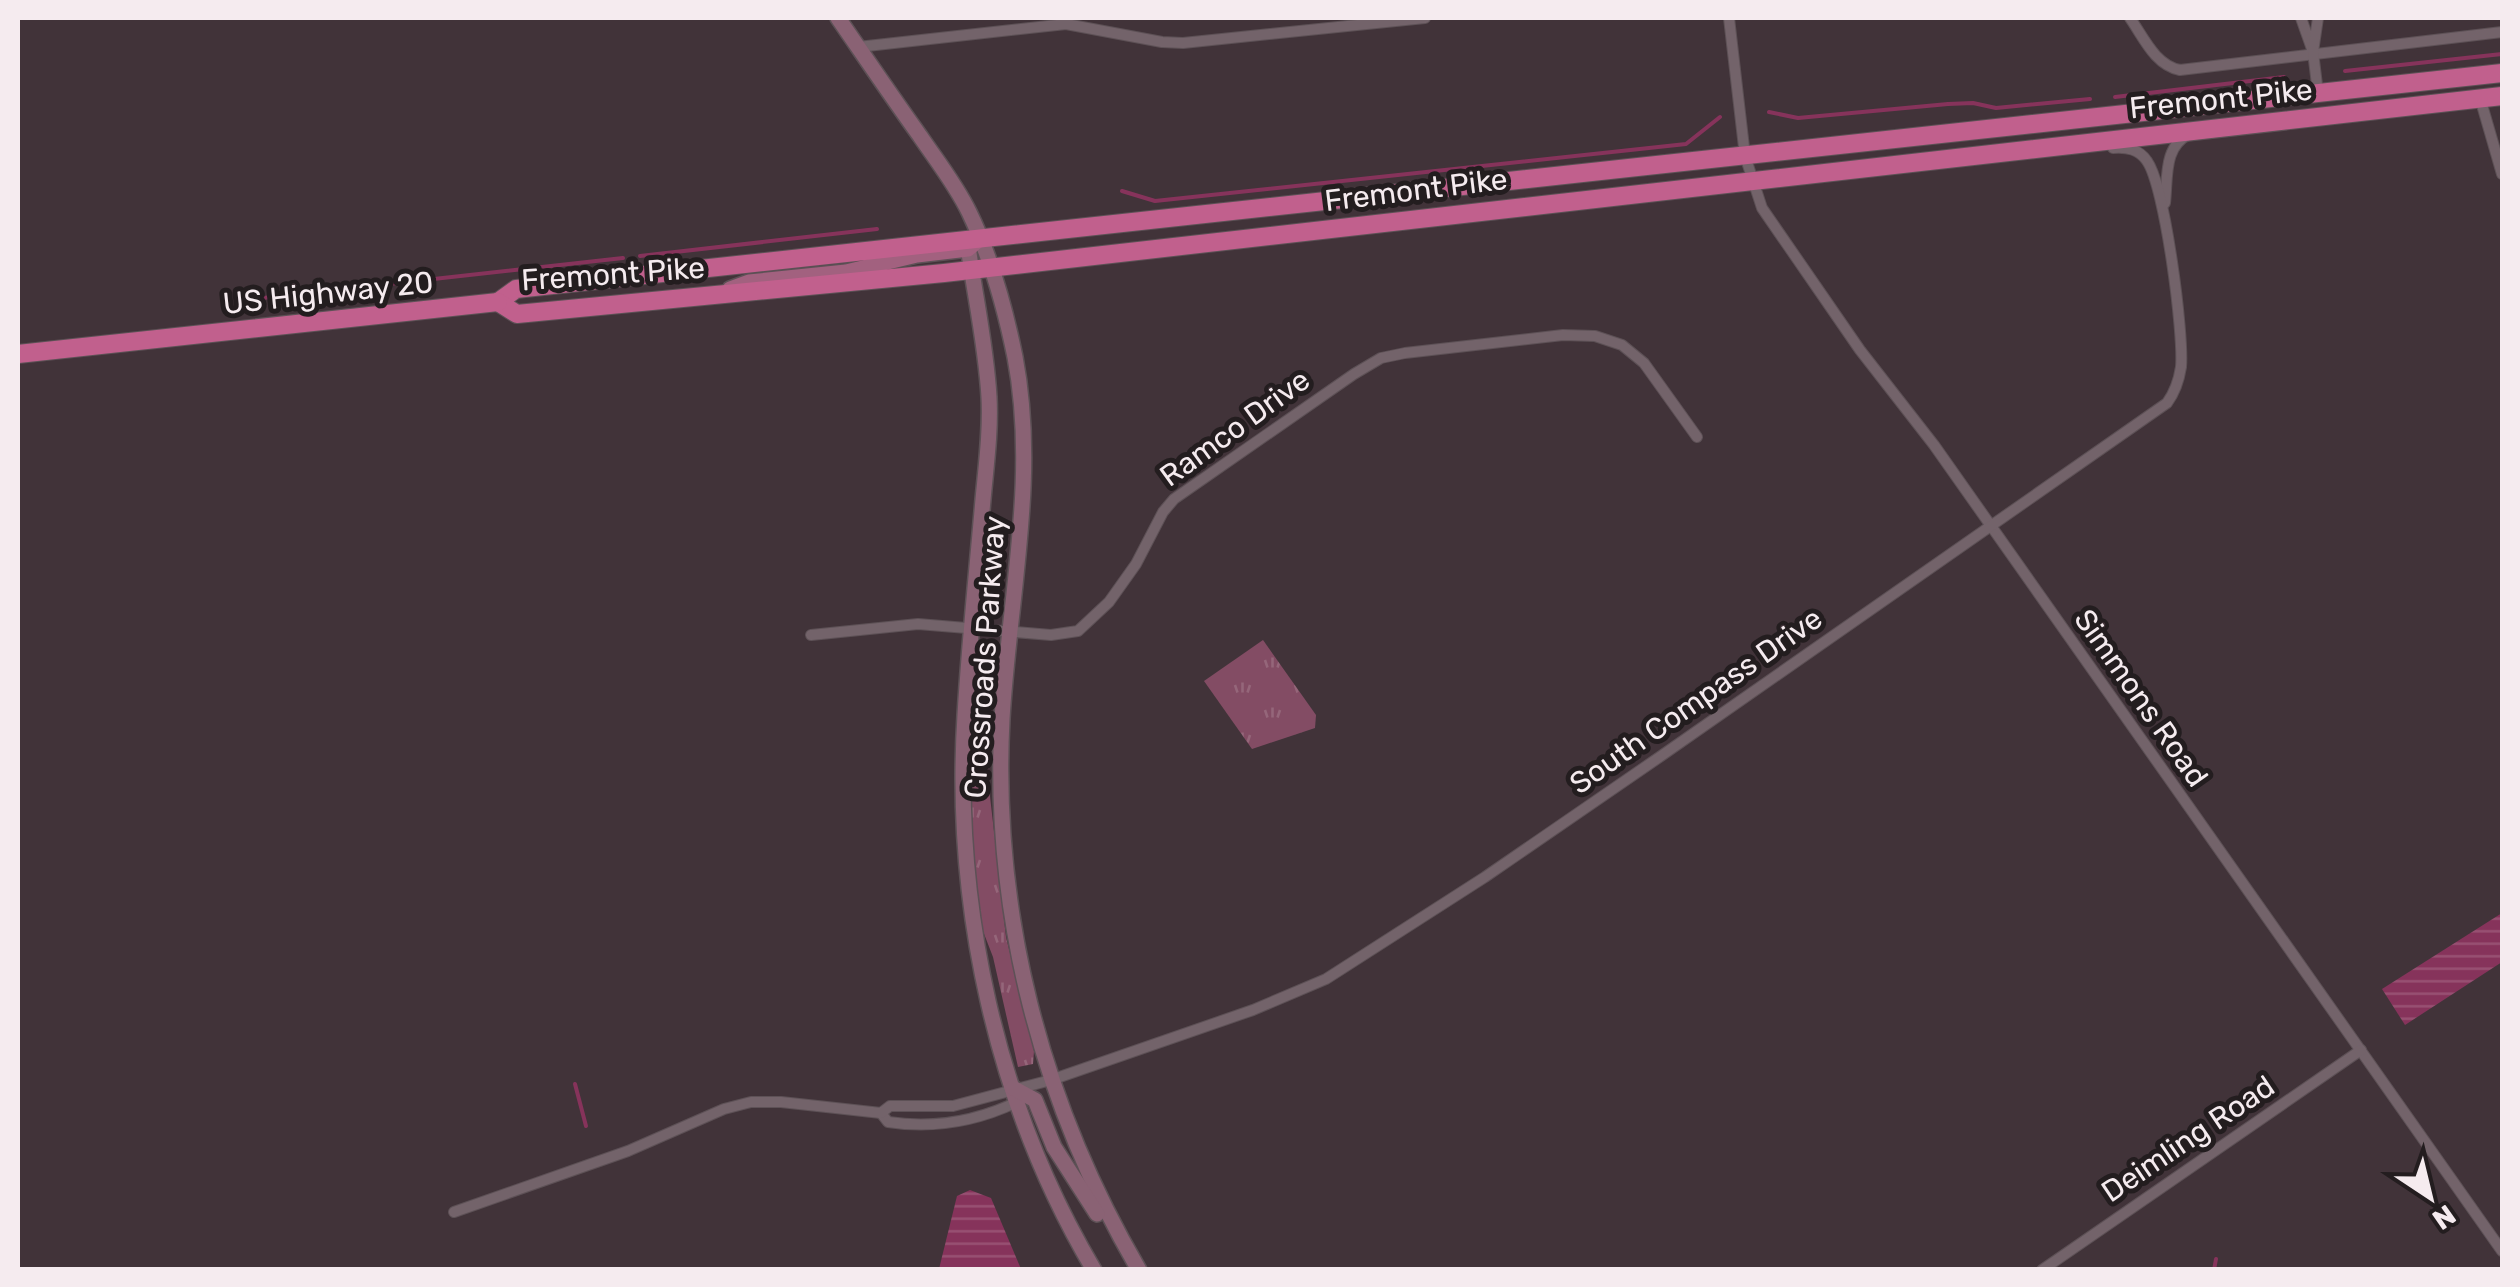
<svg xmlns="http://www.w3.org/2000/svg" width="2520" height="1287" font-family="Rubik,sans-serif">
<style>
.grass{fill:url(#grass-tufts)}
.water{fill:url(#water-rules)}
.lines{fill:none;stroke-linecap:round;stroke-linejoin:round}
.stream{stroke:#86335b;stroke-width:4}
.street-casing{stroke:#5d5156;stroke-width:12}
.secondary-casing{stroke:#5d5156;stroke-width:18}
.primary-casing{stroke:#5d5156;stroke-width:18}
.highway-casing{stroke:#5d5156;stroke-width:20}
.street{stroke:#73636a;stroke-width:10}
.secondary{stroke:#8a6274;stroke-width:15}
.primary{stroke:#a2617f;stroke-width:15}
.highway{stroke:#c1608d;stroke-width:18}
.labels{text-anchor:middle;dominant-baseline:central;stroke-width:10;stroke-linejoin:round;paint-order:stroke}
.street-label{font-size:30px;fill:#f5ebef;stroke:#231d1f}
</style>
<defs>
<pattern id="grass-tufts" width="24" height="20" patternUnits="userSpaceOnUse" patternTransform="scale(2.5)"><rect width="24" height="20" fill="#834c64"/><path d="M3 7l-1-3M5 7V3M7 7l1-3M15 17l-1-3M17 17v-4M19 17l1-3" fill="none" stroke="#95667a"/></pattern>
<pattern id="water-rules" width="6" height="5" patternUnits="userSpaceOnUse" patternTransform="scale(2.5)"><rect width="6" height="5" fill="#86335b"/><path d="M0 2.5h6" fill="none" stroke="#985173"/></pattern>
</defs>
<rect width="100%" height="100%" fill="#413339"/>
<g class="grass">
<path d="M1263,640L1316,715L1315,728L1252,749L1204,681Z"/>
<path d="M982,655L994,659L988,779L1006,937L1034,1051L1033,1064L1018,1067L993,957L981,926L970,814L971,731L975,675Z"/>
</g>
<g class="water">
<path d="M2502,913V962L2405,1025L2382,989Z"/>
<path d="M970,1190L991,1198L1021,1269H939L957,1196Z"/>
</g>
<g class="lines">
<g class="stream">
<path d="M2345,71L2502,54"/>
<path d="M2115,97L2284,77"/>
<path d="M1769,112L1798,118L1948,104L1973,103L1996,108L2090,99"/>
<path d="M1122,191L1155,201L1686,144L1720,117"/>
<path d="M640,256L877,229"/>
<path d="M245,300L623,258"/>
<path d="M575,1084L586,1126"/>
<path d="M2214,1270L2216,1259"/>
</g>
<g class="street-casing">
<g id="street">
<path d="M1729,18L1745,156L1762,208L1860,350L1934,445L2502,1251"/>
<path d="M2130,18C2144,38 2155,65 2180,70L2502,32"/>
<path d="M2301,18L2312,49"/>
<path d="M2318,18L2313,52L2318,93"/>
<path d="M858,47L1066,24L1162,42L1183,43L1425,18"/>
<path d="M2480,98L2502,174"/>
<path d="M2165,203C2168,178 2163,146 2190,134"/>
<path d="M811,635L918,624L1051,635L1078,631L1109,602L1136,564L1163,512L1174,499L1354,374L1381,358L1405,353L1563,335L1595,336L1622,345L1644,363L1697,437"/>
<path d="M881,1113L888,1122C934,1129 979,1121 1021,1100"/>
<path d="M454,1212L628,1151L724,1109L751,1102H781L881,1113L890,1106H953L1051,1080L1253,1010L1326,979L1485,877L1661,756L2167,403C2175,392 2179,380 2181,367C2184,334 2165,186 2147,161C2139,149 2127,147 2113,148"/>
<path d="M2042,1270L2361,1050"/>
</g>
</g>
<g class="secondary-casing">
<g id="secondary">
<path d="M838,18C865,57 892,97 920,136C937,161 956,185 969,212C991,257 1005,308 1015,357C1038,477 1009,598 1002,719C992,913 1041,1102 1139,1270"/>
<path d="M967,239C974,292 986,344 989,397C991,435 985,473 982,511C976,579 969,647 965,715C953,905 996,1105 1094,1270"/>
<path d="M1013,1088L1035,1100L1054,1147L1097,1214"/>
</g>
</g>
<g class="primary-casing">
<path id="primary" d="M730,289L749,282L846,272L917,255L968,249L981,238"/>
</g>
<g class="highway-casing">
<g id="highway">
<path d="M498,302L516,289L2502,73"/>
<path d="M498,302L517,314L944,273L2502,96"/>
<path d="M18,354L498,302"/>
</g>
</g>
<use href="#street" class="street"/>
<use href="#secondary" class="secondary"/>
<use href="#primary" class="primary"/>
<use href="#highway" class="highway"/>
</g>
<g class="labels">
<g class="street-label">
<text transform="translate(2221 99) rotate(-6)">Fremont Pike</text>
<text transform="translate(1416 190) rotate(-7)">Fremont Pike</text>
<text transform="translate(613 274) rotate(-4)">Fremont Pike</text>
<text transform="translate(328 293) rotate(-6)">US Highway 20</text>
<text transform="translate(1235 428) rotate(-36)">Ramco Drive</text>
<text transform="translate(985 657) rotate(-86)">Crossroads Parkway</text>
<text transform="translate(2141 698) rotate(55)">Simmons Road</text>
<text transform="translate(1696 701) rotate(-35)">South Compass Drive</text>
<text transform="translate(2188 1139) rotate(-34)">Deimling Road</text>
</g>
</g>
<rect width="2520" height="1287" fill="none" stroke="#f5ebef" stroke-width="40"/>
<g transform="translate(2430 1197) rotate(145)" stroke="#231d1f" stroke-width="8" paint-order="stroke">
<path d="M0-8L18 38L0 25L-18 38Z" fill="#f5ebef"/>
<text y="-15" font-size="28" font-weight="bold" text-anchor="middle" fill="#f5ebef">N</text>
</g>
</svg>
